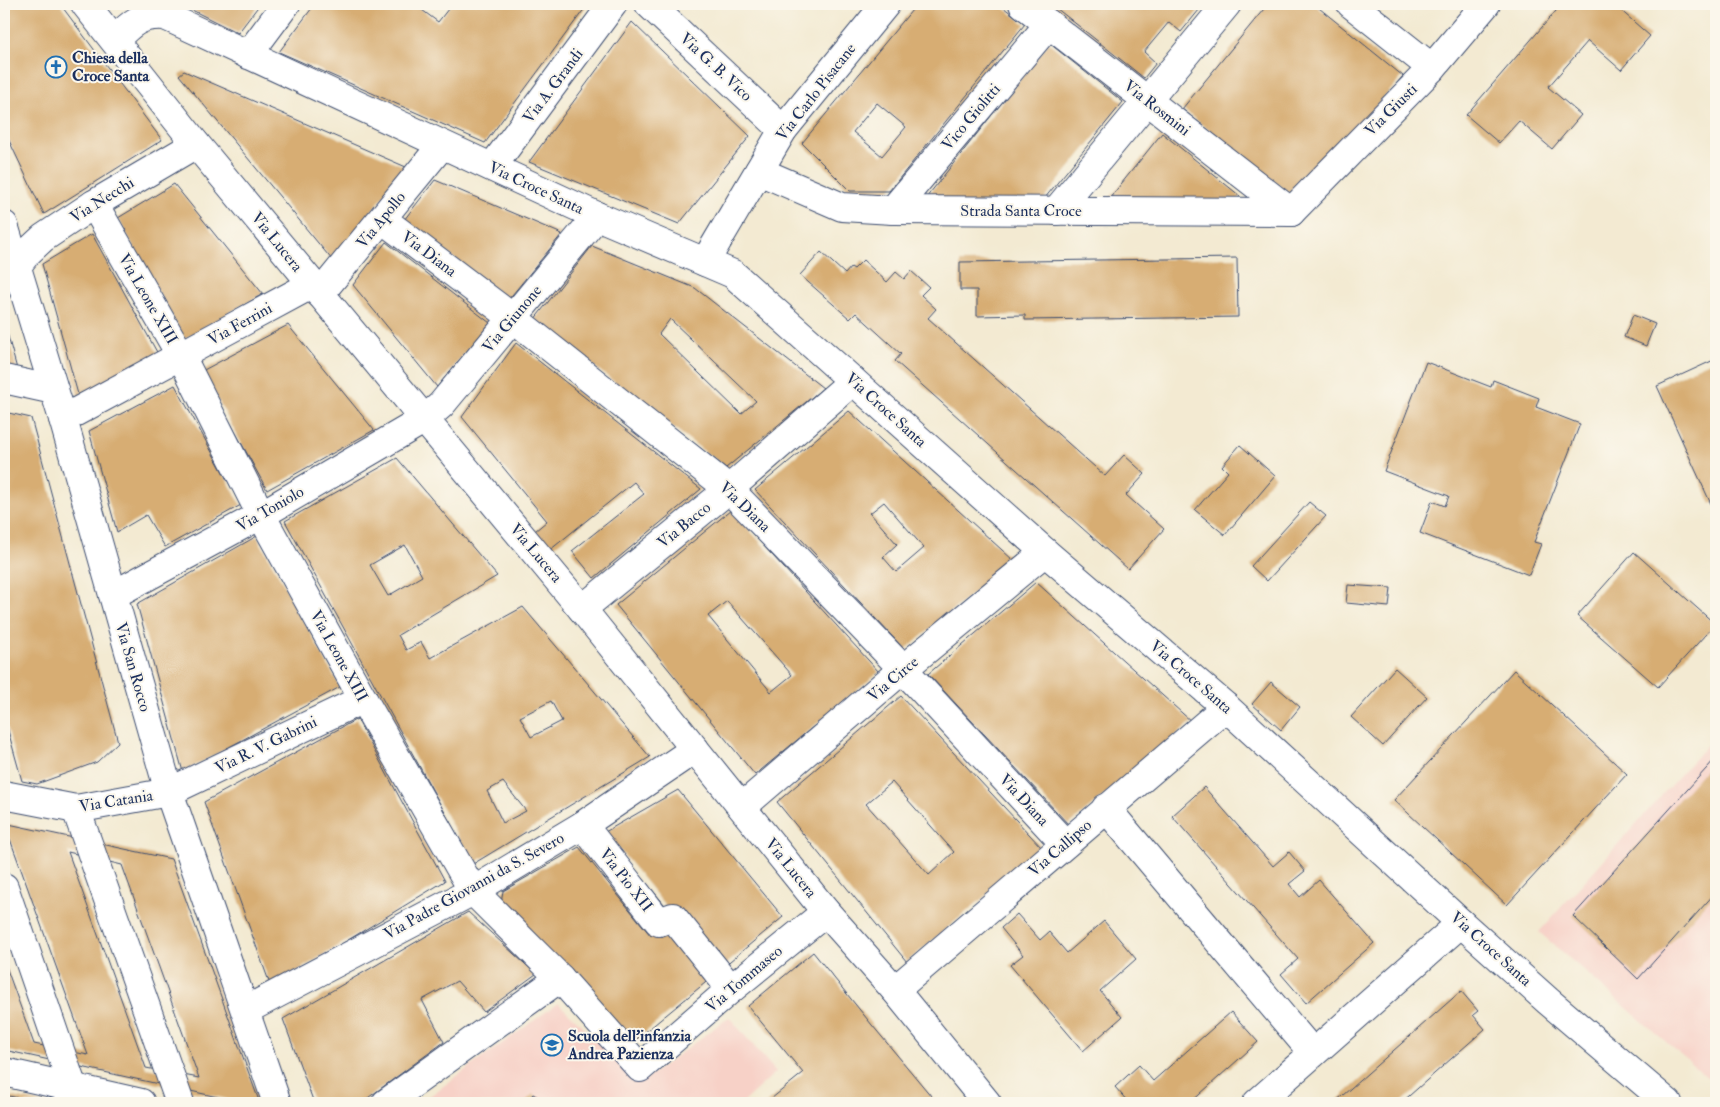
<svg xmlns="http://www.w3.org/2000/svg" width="1720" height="1107" font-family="'IM FELL Double Pica',serif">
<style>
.built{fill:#f7d1c7}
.building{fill:#d7ad73;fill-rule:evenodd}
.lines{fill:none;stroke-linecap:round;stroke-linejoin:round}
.minor-casing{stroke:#3b4b6f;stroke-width:30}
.tertiary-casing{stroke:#3b4b6f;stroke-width:30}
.minor{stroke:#fff;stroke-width:28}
.tertiary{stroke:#fff;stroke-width:28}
.labels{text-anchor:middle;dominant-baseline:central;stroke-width:4;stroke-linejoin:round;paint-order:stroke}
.poi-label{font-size:16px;font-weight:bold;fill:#1b2f5e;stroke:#fbf7ec;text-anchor:start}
.street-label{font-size:16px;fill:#1b2f5e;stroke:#fbf7ec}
</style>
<rect width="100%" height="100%" fill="#fbf7ec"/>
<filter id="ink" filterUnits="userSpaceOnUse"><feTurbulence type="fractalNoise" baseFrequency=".02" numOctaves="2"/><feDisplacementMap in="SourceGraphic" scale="10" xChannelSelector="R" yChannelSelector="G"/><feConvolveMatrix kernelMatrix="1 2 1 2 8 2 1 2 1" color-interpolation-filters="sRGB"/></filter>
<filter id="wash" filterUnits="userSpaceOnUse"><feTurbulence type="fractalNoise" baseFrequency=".0096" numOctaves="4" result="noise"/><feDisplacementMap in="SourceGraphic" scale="20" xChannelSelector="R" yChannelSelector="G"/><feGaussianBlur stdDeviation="1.12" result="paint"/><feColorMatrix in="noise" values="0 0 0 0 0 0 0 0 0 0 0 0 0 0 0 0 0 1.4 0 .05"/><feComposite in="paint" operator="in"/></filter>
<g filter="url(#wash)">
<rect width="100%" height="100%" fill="#f3ead2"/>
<g class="built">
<path d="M1716,735V1085L1539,932Z"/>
<path d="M558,1003L642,1082L729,1017L776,1072L742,1103H420Z"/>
</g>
<g id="blocks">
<g class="building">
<path d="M4,4H60L162,140L44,214L4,130Z"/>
<path d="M180,4H260L238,33Z"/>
<path d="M315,4H414L438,22L452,4H588L485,143L279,52Z"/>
<path d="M917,4H999L1025,24L889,191H850L802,143ZM877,103L906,127L882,156L853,132Z"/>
<path d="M1051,4H1204L1181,32L1169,22L1144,52L1156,63L1144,78Z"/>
<path d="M1268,4H1314L1403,76L1296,199L1182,109Z"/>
<path d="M1562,4H1620L1617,7L1650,36L1621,70L1588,41L1548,87L1581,115L1552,149L1519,121L1499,143L1466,115Z"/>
<path d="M632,22L750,136L679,224L529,162Z"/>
<path d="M1049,43L1123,102L1040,204L922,203Z"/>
<path d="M184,71L406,167L333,261L179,75Z"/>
<path d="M1162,133L1240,196L1236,206L1105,204Z"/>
<path d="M435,180L562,234L508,300L404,220Z"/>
<path d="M174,184L263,294L184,339L118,218Z"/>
<path d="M92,234L158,354L79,398L42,264Z"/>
<path d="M386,242L490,323L437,387L353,285Z"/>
<path d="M592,246L695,288L823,388L726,468L534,320ZM670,319L756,401L741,414L659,334Z"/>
<path d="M821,252L845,274L851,267L854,269L863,260L887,282L896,272L904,279L911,271L929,287L921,295L936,309L928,318L1105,476L1124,455L1145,474L1126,495L1164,529L1128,569L895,361L901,354L856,313L850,319L800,275Z"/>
<path d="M1237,258L1238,317L1025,320V315L977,316V290H960V262Z"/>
<path d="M1633,315L1655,324L1646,346L1624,337Z"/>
<path d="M4,322L17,369L4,368Z"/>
<path d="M288,325L374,430L267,490L202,371Z"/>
<path d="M516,343L701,489L594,578L572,551L644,494L634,482L550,550L535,531L547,521L462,417Z"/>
<path d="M1716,359V501L1711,504L1657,386Z"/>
<path d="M1426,362L1491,387L1493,380L1539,398L1536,407L1580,424L1534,542L1541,544L1529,575L1420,533L1432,501L1445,506L1449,496L1384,471Z"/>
<path d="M175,385L241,505L165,547L146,515L117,532L89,431Z"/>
<path d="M849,411L1013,560L905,650L755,490ZM884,502L924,548L896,572L883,557L897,544L870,513Z"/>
<path d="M4,412L31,418L118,742L97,762L37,784L22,781L4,716Z"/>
<path d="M1240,445L1275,476L1225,535L1195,510L1228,472L1222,466Z"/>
<path d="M397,458L497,576L398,635L406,650L421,642L430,658L523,607L650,757L473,864L285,521ZM405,545L422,576L388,596L370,565ZM551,701L562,721L531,737L520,717ZM503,782L526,811L503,823L487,791Z"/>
<path d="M1309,502L1326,516L1267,581L1251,566Z"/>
<path d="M731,510L879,672L755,775L616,605ZM727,601L792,675L771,692L708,616Z"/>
<path d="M257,536L340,687L183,772L137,604Z"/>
<path d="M1634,552L1715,624L1658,687L1577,616Z"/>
<path d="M1036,582L1192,722L1069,825L928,674Z"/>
<path d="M1348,585L1391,588L1389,607L1346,603Z"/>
<path d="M1395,668L1427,697L1383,746L1351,717Z"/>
<path d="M1514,670L1627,774L1507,905L1394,800Z"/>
<path d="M1271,682L1300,707L1281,730L1252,704Z"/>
<path d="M901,696L1042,848L907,962L777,802ZM892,782L954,852L929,875L866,804Z"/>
<path d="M357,719L445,881L271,987L204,802Z"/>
<path d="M1716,758V892L1638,979L1573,916Z"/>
<path d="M1204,787L1273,866L1289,852L1305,871L1289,884L1300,897L1319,880L1374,943L1306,1003L1281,974L1298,959L1172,816Z"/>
<path d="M678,790L783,917L724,966L673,915L605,832Z"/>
<path d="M4,823L171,859L259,1101L258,1103H245L4,1050V961L34,1044L88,1055L10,839L4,837ZM68,852L122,865L199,1078L146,1068Z"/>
<path d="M579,847L651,936L667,923L711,978L626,1048L501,904L503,891Z"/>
<path d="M468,912L536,974L484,1012L457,981L422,1000L444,1042L361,1103H314L283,1019Z"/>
<path d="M1017,914L1040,940L1049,932L1067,953L1104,921L1136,959L1100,991L1122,1017L1083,1051L1010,965L1023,955L1001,928Z"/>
<path d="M813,952L872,1025L937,1103H766L803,1073L748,1006Z"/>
<path d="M1461,991L1478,1011L1473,1015L1485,1029L1401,1103H1334Z"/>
<path d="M1231,1012L1258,1042L1190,1103H1129L1115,1087L1139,1065L1153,1081Z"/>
<path d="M533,1094L548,1103H524Z"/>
<path d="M4,1095L38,1102V1103H4Z"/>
</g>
</g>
</g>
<g filter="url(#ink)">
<use href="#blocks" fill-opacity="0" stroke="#3b4b6f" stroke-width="1"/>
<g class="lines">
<g class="minor-casing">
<g id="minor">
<path d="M649,4L783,130"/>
<path d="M1023,4L1291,212"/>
<path d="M1351,4L1432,68"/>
<path d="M492,167L613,4"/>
<path d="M759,171L842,207L893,210L1291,212"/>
<path d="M94,204L181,356L261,515L363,699L473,891L560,978L640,1068L731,989L826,912"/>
<path d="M893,210L1049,24"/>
<path d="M1056,211L1227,4"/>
<path d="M1291,212L1432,68L1486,4"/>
<path d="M382,219L513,318L729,489L903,669L1065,844"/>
<path d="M4,225L63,419L169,792L277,1103"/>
<path d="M705,262L783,130L886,4"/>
<path d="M8,277L28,252L43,238L94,204L196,144"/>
<path d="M320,294L442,145"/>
<path d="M4,379L54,390"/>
<path d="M63,419L311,285"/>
<path d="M113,595L261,515L425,419L441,405L597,216"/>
<path d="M582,609L729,489L853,381"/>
<path d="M4,795L76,809L169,792L363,699"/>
<path d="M742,807L903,669L1045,552"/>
<path d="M1106,808L1313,1053"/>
<path d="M76,809L180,1103"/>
<path d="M583,825L659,922L673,917L731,989"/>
<path d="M4,887L73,1088"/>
<path d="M895,990L1226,707"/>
<path d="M246,1010L473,891L583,825L695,749"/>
<path d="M4,1072L141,1103"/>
<path d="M386,1103L560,978"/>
<path d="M1257,1103L1461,923"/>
</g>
</g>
<g class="tertiary-casing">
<g id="tertiary">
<path d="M85,4L196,144L582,609L826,912L895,990L987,1103"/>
<path d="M115,40C131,23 141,14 165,16L597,216L733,274L1045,552L1226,707L1461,923L1548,1001L1668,1103"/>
<path d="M248,55L286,4"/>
</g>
</g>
<use href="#minor" class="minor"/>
<use href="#tertiary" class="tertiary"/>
</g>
</g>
<defs>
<g id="church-ring" transform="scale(1.125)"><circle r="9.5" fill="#fbf7ec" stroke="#1f6fb2" stroke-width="1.5"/><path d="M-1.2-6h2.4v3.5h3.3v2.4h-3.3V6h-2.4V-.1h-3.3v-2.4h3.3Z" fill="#1f6fb2"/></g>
<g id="school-ring" transform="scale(1.125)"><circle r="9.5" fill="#fbf7ec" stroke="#1f6fb2" stroke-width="1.5"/><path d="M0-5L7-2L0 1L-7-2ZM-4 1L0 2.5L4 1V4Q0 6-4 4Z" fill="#1f6fb2"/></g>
</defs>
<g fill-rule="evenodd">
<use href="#church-ring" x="56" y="67"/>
<use href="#school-ring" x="552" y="1045"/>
</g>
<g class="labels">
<g class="poi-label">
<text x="72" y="58">Chiesa della<tspan x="72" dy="18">Croce Santa</tspan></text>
<text x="568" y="1036">Scuola dell'infanzia<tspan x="568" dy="18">Andrea Pazienza</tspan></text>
</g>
<g class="street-label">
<text transform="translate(716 67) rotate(43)">Via G. B. Vico</text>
<text transform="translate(553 86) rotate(-53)">Via A. Grandi</text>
<text transform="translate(816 92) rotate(-52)">Via Carlo Pisacane</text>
<text transform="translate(1157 108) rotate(38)">Via Rosmini</text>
<text transform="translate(1391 110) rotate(-45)">Via Giusti</text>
<text transform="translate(971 117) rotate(-50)">Vico Giolitti</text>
<text transform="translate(536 188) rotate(25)">Via Croce Santa</text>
<text transform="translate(102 200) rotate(-32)">Via Necchi</text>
<text x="1021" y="211">Strada Santa Croce</text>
<text transform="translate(381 220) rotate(-51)">Via Apollo</text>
<text transform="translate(277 242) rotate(51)">Via Lucera</text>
<text transform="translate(429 254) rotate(37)">Via Diana</text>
<text transform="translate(148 299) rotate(60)">Via Leone XIII</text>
<text transform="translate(512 319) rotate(-50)">Via Giunone</text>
<text transform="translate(240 324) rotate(-29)">Via Ferrini</text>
<text transform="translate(886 410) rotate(42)">Via Croce Santa</text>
<text transform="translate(745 507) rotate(44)">Via Diana</text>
<text transform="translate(270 509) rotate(-30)">Via Toniolo</text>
<text transform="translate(684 525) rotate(-39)">Via Bacco</text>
<text transform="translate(536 553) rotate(50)">Via Lucera</text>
<text transform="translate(339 656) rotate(61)">Via Leone XIII</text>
<text transform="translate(133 667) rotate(74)">Via San Rocco</text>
<text transform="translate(1191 677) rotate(41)">Via Croce Santa</text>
<text transform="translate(893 679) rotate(-40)">Via Circe</text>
<text transform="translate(266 745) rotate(-26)">Via R. V. Gabrini</text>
<text transform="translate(1024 800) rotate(47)">Via Diana</text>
<text transform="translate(116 801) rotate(-9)">Via Catania</text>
<text transform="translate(1060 848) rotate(-41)">Via Callipso</text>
<text transform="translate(791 868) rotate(51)">Via Lucera</text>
<text transform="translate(626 880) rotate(52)">Via Pio XII</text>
<text transform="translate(474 886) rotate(-29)">Via Padre Giovanni da S. Severo</text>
<text transform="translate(1491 949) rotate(42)">Via Croce Santa</text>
<text transform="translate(744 979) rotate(-40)">Via Tommaseo</text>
</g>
</g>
<rect width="1720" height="1107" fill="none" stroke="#fbf7ec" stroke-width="20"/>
</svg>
